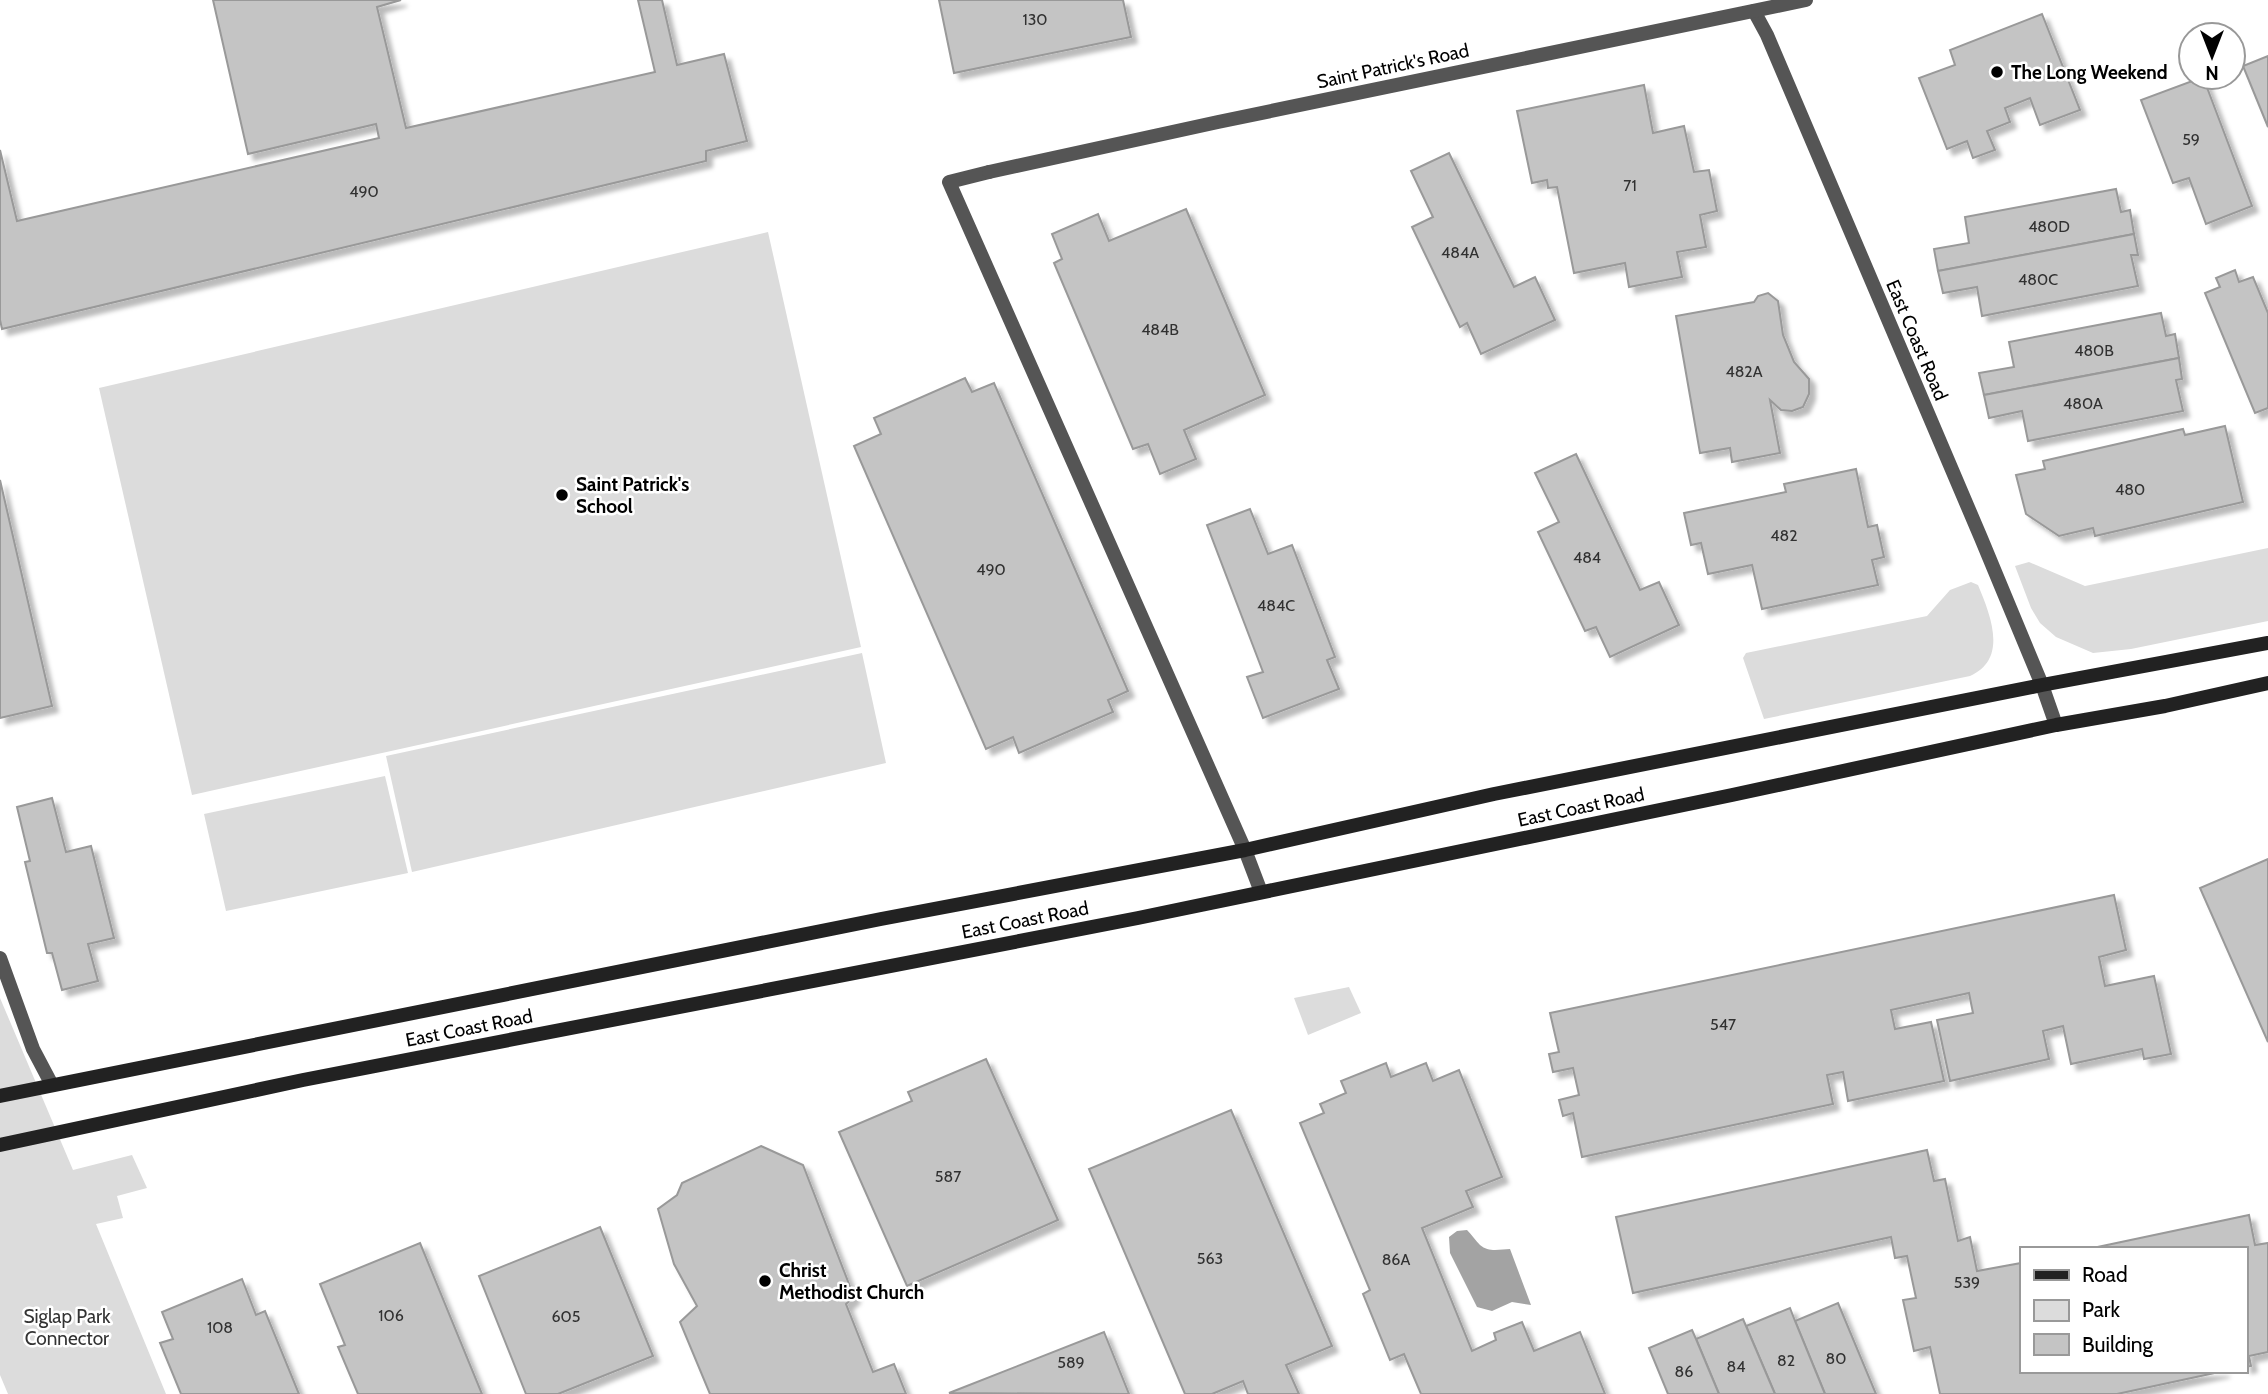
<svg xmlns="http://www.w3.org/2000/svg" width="2268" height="1394" font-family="Cabin,sans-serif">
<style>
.green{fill:#dcdcdc}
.water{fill:#a3a3a3}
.building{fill:#c4c4c4;stroke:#999;stroke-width:2;filter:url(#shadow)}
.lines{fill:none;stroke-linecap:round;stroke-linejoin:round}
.lane{stroke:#555;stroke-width:14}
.street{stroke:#555;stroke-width:14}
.secondary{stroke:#222;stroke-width:14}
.poi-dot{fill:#000;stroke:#fff;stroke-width:2.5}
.labels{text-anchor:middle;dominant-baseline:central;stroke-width:5;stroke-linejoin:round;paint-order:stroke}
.number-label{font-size:16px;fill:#313131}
.street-label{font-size:19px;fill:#000;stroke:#fff}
.poi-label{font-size:19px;font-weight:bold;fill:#000;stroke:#fff;text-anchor:start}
.park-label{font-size:19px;fill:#333;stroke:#fff}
</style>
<defs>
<filter id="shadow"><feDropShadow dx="6" dy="6" stdDeviation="2" flood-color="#0004"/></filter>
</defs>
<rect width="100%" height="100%" fill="#fff"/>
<g class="green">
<path d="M768,232L861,647L192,795L99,388Z"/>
<path d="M2268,548V621L2131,649L2093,653L2056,637L2040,623L2031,608L2015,566L2029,562L2085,586Z"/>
<path d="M1971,582L1978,585C1990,614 2009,659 1970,676L1764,719L1743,658L1746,653L1927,616L1950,590Z"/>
<path d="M862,653L886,763L412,872L386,756Z"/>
<path d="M385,776L408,873L226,911L204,814Z"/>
<path d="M1349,987L1361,1013L1308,1035L1294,998Z"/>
<path d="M0,998L73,1170L132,1155L147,1188L117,1196L123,1218L96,1224L166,1394H8L0,1375Z"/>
</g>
<path class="water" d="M1467,1230C1472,1235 1475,1240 1480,1245C1489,1253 1501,1249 1510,1249L1531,1305L1512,1302L1492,1311L1477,1307L1450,1253L1449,1237L1457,1231Z"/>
<g class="building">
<path d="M213,0H401L377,7L406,128L655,72L638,0H662L677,65L724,54L747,141L706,151V161L2,329L0,320V150L17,221L379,138L376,124L248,154Z"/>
<path d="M939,0H1123L1131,37L954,73Z"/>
<path d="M2042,14L2080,110L2040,125L2030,98L2005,108L2010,122L1987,131L1995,150L1973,158L1967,141L1947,149L1919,78L1955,65L1950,50Z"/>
<path d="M2268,56V127L2243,66Z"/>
<path d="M2203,77L2252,206L2206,224L2189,178L2173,183L2141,100Z"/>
<path d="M1644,85L1653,133L1684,126L1694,172L1709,170L1717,211L1700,215L1706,247L1677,252L1682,277L1629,287L1625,263L1574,273L1557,187L1548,188L1547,180L1532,183L1517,111Z"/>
<path d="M1449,153L1514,287L1535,277L1555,320L1481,354L1467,323L1460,327L1412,227L1433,217L1411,171Z"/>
<path d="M2116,189L2121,212L2130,210L2134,234L1938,271L1934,249L1969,243L1965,217Z"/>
<path d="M1186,209L1265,395L1184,430L1196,459L1160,474L1148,444L1133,449L1054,263L1062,259L1052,234L1098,214L1109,241Z"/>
<path d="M2134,234L2138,255H2131L2138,286L1982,316L1977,287L1943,293L1938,271Z"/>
<path d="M2235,270L2239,282L2253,277L2268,313V408L2255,413L2205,293L2220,287L2216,278Z"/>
<path d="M1768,293L1778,301L1783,335L1794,362L1809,379V394L1803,407L1792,411L1781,410L1770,400L1780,453L1732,462L1730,448L1700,453L1676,316L1754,302L1758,296Z"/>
<path d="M2161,313L2166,336L2175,334L2179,358L1984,395L1979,373L2014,367L2009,342Z"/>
<path d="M2179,358L2182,379L2176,380L2183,411L2028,441L2022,411L1989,418L1984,395Z"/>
<path d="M965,378L972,392L994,383L1128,691L1108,700L1113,712L1019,753L1013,737L986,749L854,446L881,434L874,418Z"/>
<path d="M2225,426L2243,502L2095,536L2093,528L2059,536L2026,514L2016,475L2045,469L2043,461L2183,429L2185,435Z"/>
<path d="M1576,454L1640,590L1659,582L1679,625L1610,657L1596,627L1585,631L1538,532L1559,522L1535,473Z"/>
<path d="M1856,469L1868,527L1877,525L1884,557L1872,560L1878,585L1762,609L1752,565L1708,574L1701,543L1691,545L1684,513L1786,492L1784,484Z"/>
<path d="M0,480L52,706L0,718Z"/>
<path d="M1250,509L1268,554L1292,545L1335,657L1327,660L1339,689L1263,718L1247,677L1263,672L1207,525Z"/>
<path d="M52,798L66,852L91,846L114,938L88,944L98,981L62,990L52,953H47L25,862L30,861L17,807Z"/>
<path d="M2268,859V1042L2200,888Z"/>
<path d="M2114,895L2126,950L2099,957L2105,986L2154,976L2171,1054L2144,1059L2142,1049L2071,1064L2063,1026L2043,1031L2049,1059L1950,1081L1937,1020L1973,1013L1969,993L1891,1010L1895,1029L1931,1022L1944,1081L1848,1101L1843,1072L1827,1075L1833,1104L1582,1157L1573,1113L1563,1116L1559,1100L1579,1095L1573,1068L1553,1072L1549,1054L1559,1052L1550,1013Z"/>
<path d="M986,1059L1058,1220L907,1286L839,1132L912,1101L908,1092Z"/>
<path d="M1386,1063L1391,1077L1426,1063L1433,1081L1459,1070L1502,1177L1466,1191L1473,1207L1422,1228L1472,1351L1496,1340L1494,1333L1522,1322L1534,1351L1580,1332L1605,1394H1421L1404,1354L1390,1360L1363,1294L1370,1290L1300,1123L1324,1113L1320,1104L1346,1093L1341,1081Z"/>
<path d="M1231,1110L1332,1346L1286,1365L1299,1394H1248L1243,1381L1212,1394H1185L1089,1169Z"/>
<path d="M761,1146L803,1165L854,1297L846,1304L873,1372L894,1364L906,1394H710L680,1322L697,1306L674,1264L658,1209L677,1195L682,1183Z"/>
<path d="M1927,1150L1934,1181L1945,1179L1958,1241L1970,1237L1977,1271L2021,1263V1371H2224L2117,1394H1940L1930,1347L1914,1351L1903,1300L1916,1298L1907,1256L1895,1258L1891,1237L1633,1293L1616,1217Z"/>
<path d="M2249,1215L2255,1245L2268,1243V1352L2249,1356L2251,1366L2245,1367V1249H2088Z"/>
<path d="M600,1227L653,1356L558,1394H526L479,1276Z"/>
<path d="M420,1243L482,1394H358L338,1347L345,1345L320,1284Z"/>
<path d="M242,1279L256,1315L265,1311L299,1394H181L160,1343L173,1339L162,1312Z"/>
<path d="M1838,1303L1876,1394H1825L1795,1321Z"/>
<path d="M1790,1308L1795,1321L1825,1394H1775L1746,1326Z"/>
<path d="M1743,1319L1746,1326L1775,1394H1719L1696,1339Z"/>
<path d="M1692,1330L1696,1339L1719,1394H1668L1649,1348Z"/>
<path d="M1104,1332L1129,1394L949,1393Z"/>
</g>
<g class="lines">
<g class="lane">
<path d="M989,172L949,182L1245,850L1261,892"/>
<path d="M0,958L33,1049L52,1085"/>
</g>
<g class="street">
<path d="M1754,11L1767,35L1981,538L2042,685L2056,725"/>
<path d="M989,172L1218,122L1806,0"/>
</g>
<g class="secondary">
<path d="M0,1096L881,919L1245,850L1494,794L2042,685L2268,643"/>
<path d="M0,1145L303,1080L1138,918L1732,795L2056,725L2165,706L2268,683"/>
</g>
</g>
<g class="poi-dot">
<circle cx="1997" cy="72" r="7"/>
<circle cx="562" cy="495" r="7"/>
<circle cx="765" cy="1281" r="7"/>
</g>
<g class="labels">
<g class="number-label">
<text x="1035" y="19">130</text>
<text x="2191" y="139">59</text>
<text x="1630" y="185">71</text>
<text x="364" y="191">490</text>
<text x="2049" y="226">480D</text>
<text x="1460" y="252">484A</text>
<text x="2038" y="279">480C</text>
<text x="1160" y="329">484B</text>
<text x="2094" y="350">480B</text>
<text x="1744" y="371">482A</text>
<text x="2083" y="403">480A</text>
<text x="2130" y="489">480</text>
<text x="1784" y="535">482</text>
<text x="1587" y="557">484</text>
<text x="991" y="569">490</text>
<text x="1276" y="605">484C</text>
<text x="1723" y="1024">547</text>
<text x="948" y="1176">587</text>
<text x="1210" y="1258">563</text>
<text x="1396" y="1259">86A</text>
<text x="1967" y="1282">539</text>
<text x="391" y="1315">106</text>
<text x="566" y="1316">605</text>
<text x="220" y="1327">108</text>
<text x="1836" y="1358">80</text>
<text x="1786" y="1360">82</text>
<text x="1071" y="1362">589</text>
<text x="1736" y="1366">84</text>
<text x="1684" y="1371">86</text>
</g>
<g class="street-label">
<text transform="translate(1393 66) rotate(-12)">Saint Patrick's Road</text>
<text transform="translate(1917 340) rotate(67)">East Coast Road</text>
<text transform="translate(1581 807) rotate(-12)">East Coast Road</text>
<text transform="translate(1025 920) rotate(-11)">East Coast Road</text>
<text transform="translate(469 1028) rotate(-11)">East Coast Road</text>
</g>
<g class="poi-label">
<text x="2011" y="72">The Long Weekend</text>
<text x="576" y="484">Saint Patrick's<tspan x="576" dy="22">School</tspan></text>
<text x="779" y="1270">Christ<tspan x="779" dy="22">Methodist Church</tspan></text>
</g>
<g class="park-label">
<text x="67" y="1316">Siglap Park<tspan x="67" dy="22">Connector</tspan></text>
</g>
</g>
<rect x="2020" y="1247" width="228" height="126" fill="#ffffff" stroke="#999999" stroke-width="2"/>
<rect x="2034" y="1270" width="35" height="10" fill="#222222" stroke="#999999" stroke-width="2"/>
<text x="2082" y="1282" font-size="21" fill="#000000">Road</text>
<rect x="2034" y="1300" width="35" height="21" fill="#dcdcdc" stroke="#999999" stroke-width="2"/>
<text x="2082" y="1317" font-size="21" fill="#000000">Park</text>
<rect x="2034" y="1334" width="35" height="21" fill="#c4c4c4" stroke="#999999" stroke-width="2"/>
<text x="2082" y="1352" font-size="21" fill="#000000">Building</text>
<g transform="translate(2212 56) rotate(180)"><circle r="33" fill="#ffffff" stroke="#999999" stroke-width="2"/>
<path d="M0-5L12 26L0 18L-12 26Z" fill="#000000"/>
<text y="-10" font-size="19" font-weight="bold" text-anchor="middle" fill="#000000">N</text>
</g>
</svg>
